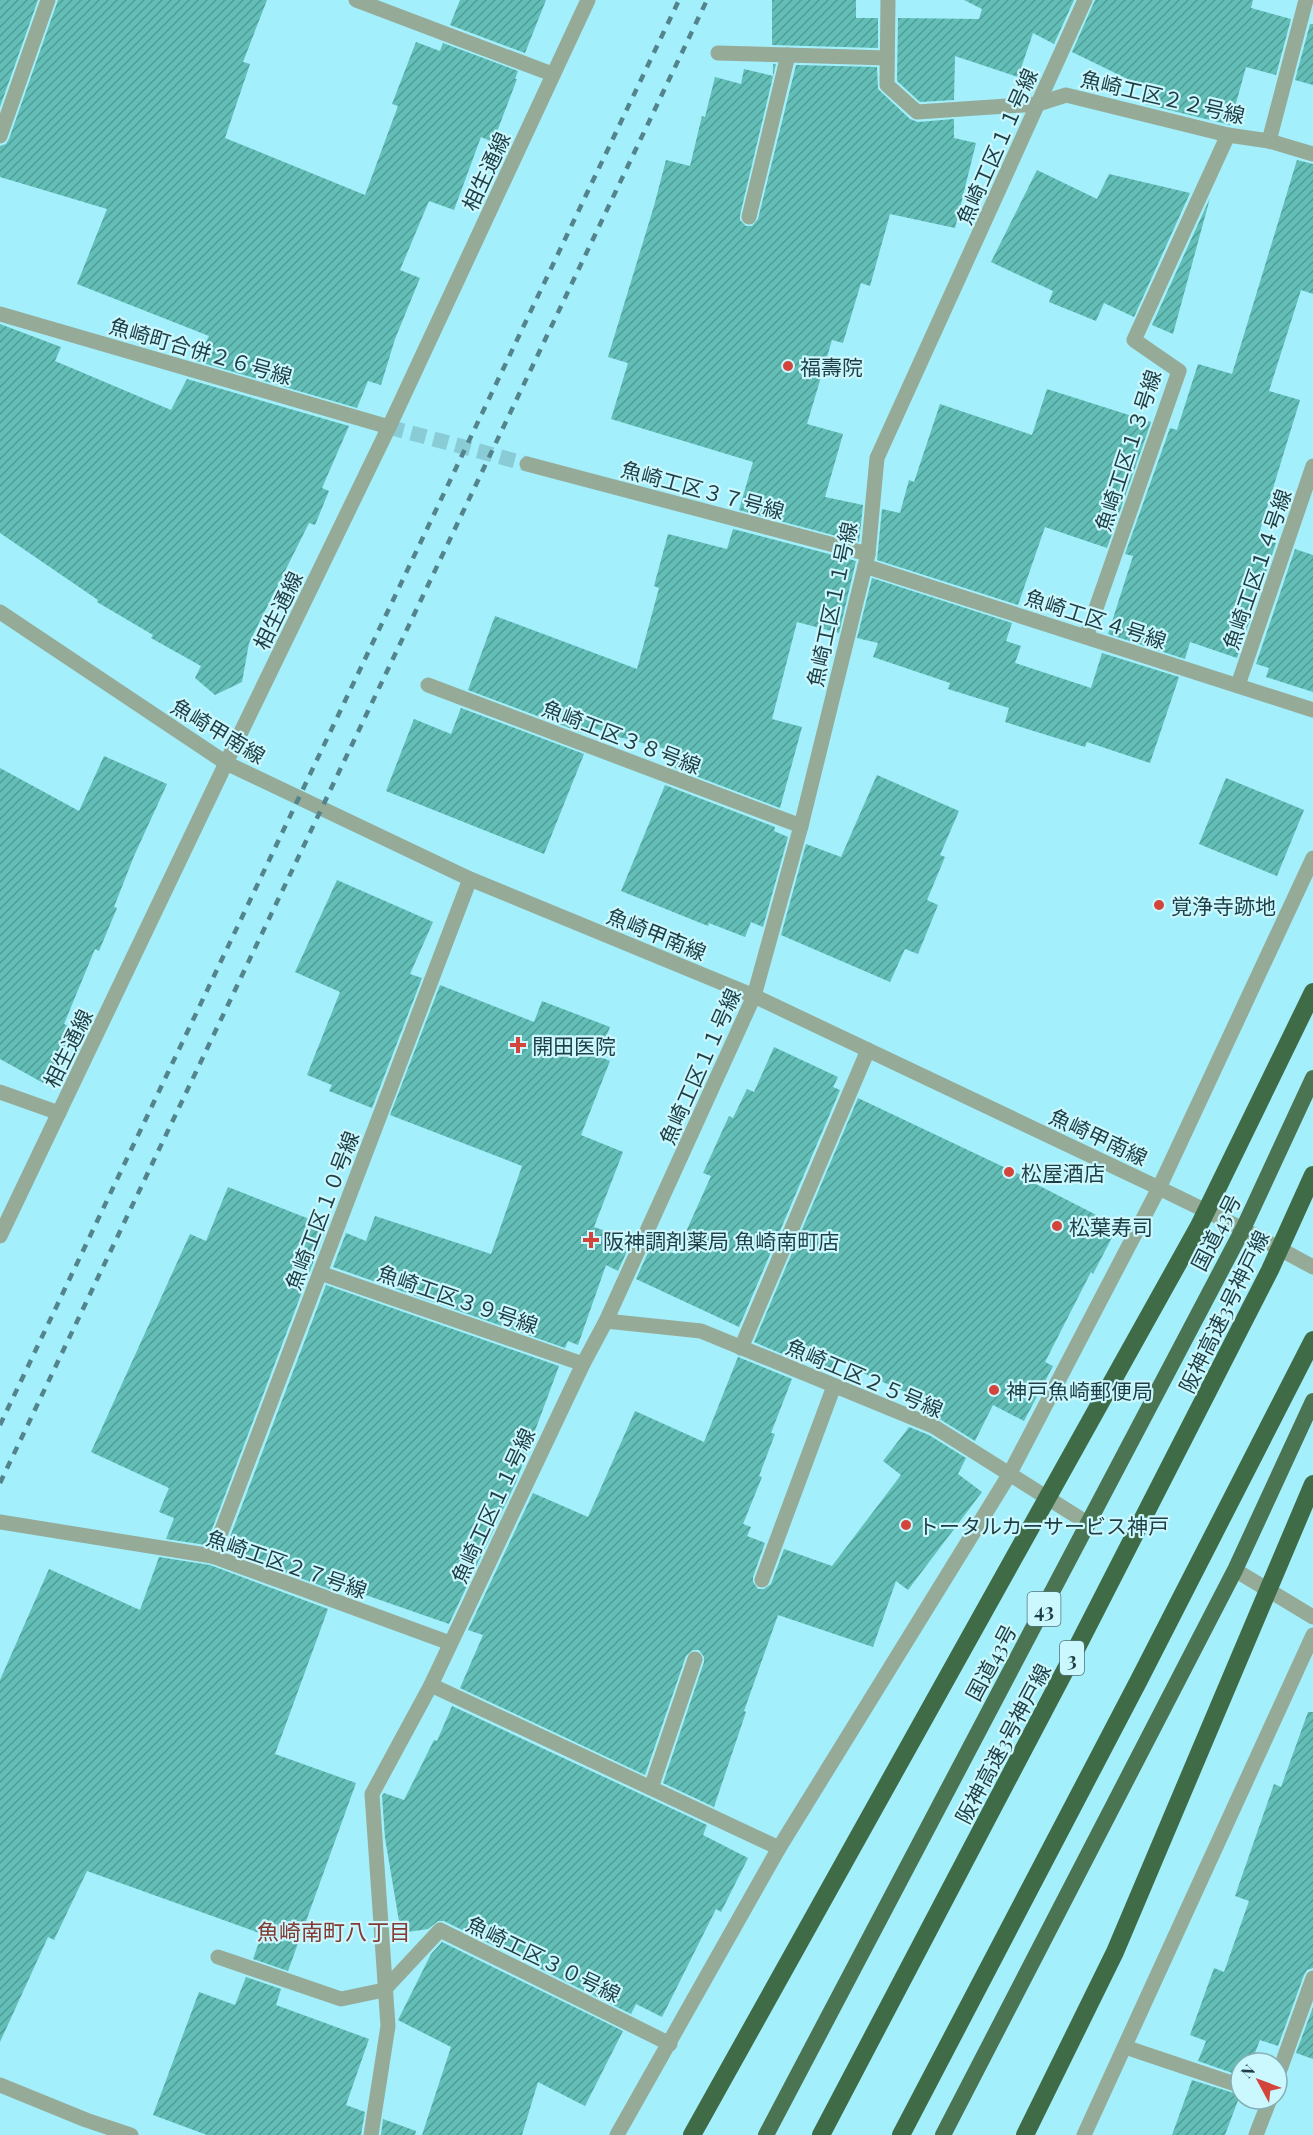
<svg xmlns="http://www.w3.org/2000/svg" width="1313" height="2135" font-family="'Playfair Display','Noto Sans JP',serif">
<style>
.building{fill:url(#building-hatch)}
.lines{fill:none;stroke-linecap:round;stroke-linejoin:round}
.minor-tunnel{stroke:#89ccd6;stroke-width:15;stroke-dasharray:15 8;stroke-linecap:butt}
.service{stroke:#96aa98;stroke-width:15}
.minor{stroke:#96aa98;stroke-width:15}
.tertiary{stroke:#96aa98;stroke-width:15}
.trunk{stroke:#4b7452;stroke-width:16}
.motorway{stroke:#3f6c47;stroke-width:18}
.rail{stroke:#53848c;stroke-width:4.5;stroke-dasharray:8 8;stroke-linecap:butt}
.motorway-bridge{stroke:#3f6c47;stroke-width:18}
.poi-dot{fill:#d3453a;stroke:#cbf7fe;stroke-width:2}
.labels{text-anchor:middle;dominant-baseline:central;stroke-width:4.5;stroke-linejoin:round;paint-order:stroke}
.shield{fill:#cbf7fe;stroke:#53767b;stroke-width:1.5}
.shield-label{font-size:20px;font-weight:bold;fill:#1f3e43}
.street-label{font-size:21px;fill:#1f3e43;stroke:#cbf7fe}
.poi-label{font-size:21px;fill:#1f3e43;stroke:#cbf7fe;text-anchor:start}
.neighbourhood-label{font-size:22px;fill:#833b33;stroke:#cbf7fe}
</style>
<defs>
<pattern id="building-hatch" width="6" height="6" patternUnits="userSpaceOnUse" patternTransform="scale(1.5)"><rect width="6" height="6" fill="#62beb7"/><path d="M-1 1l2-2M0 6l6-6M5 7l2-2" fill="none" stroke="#509c96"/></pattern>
</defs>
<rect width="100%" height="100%" fill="#a3effb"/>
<g class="building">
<path d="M0,0H38L0,107Z"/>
<path d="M58,0H267L243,62L250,64L225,138L365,195L398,106L392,104L416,42L440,51L443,43L518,71L515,79H517L493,142L481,137L454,210L429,201L400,270L420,278L395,339L381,385L368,381L357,408L196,361L209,336L77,284L107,209L0,177V146L6,144L9,139Z"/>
<path d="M460,0H546L525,53L450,25Z"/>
<path d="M772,0H856V18H878V48L772,45Z"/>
<path d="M964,0H1074L1054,44L1033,33L1018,77L955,56L954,100L920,102L897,81L898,18L979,19L982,9Z"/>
<path d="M1095,0H1253L1251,8L1291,19L1276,75L1246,67L1230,125L1141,103L1148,89L1072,52Z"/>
<path d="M1310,24H1313V85L1295,80Z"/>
<path d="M773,64H776L740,215V220L746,226H752L758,219L796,65L877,67L878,89L910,119L918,122L954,119V138L976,143L955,228L890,214L870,286L861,283L843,343L832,340L807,424L843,434L825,497L863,505L859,542L739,510L753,462L611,419L628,363L608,357L654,206L666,160L690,166L702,116L705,117L715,77L741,84L744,69L773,76Z"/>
<path d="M1297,160L1313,164V294L1301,290L1269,391L1300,400L1259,534L1260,538L1276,543L1237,658L1190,642L1185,659L1108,634L1133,556L1125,554L1170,428L1177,430L1198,364L1232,374Z"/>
<path d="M1037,170L1097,199L1109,174L1190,193L1134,317L1104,303L1096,321L1049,302L1053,291L991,262Z"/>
<path d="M1210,198L1173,334L1152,325Z"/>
<path d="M0,324L61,347L55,361L171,410L187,379L349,426L322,488L329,491L315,525L309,523L249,643L242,682L215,695L195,678L201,666L151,638L153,635L97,602L98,600L0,533Z"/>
<path d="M1047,389L1151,422L1107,548L1045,527L1018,605L877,560L882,509L900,513L909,480L914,482L940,404L1032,435Z"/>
<path d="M733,529L856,561L839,633L797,622L772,719L802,727L780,808L672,767L678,752L615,736L594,728L591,736L468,690L495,616L637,669L659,588L654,586L668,534L727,549Z"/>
<path d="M1295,549L1313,555V692L1266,677L1269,668L1256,664Z"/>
<path d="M872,578L1012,623L1006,641L1021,646L1015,663L1091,688L1102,653L1179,677L1150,763L1087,742L1085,747L1005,722L1009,708L948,689L950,683L873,657L878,643L857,638Z"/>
<path d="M461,708L584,754L544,854L386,791L414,719L451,734Z"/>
<path d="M104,756L167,784L134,856L114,907L117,908L99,951L95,949L64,1024L74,1029L45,1084L0,1059V768L79,811Z"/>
<path d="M877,775L959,811L940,855L945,857L927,900L938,905L918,954L905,949L890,982L781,935L806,844L841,857Z"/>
<path d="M1226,778L1304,810L1277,876L1199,844Z"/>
<path d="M665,785L775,827L774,831L788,837L763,927L751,922L745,937L709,923L708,926L621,891Z"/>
<path d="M337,880L433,922L410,974L422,978L372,1108L329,1091L332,1085L307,1075L340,992L295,972Z"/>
<path d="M440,985L534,1022L542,1001L610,1027L598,1056L610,1061L581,1135L623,1152L594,1227L632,1240L618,1271L606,1265L578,1345L568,1341L565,1348L333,1267L346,1233L366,1241L375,1216L491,1254L522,1166L390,1115Z"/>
<path d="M774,1047L838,1077L833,1087L840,1090L739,1327L636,1279L651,1246L676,1254L711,1176L703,1173L729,1116L733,1118L747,1089L754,1092Z"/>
<path d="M858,1098L1027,1178L1026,1179L1118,1226L1093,1274L1091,1272L1045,1362L1053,1366L1024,1421L993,1405L975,1441L938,1418L921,1411L927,1402L839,1362L834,1374L800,1358L799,1361L754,1342Z"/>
<path d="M228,1187L327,1226L206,1545L166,1539L174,1518L159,1512L169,1488L91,1452L190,1234L206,1241Z"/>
<path d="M326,1285L559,1366L516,1482L449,1624L337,1585L335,1591L225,1550Z"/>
<path d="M738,1357L792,1379L771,1433L775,1434L759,1476L762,1477L743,1524L751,1527L747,1536L765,1543L753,1577V1582L758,1589H764L771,1584L784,1549L832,1566L901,1475L883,1461L909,1427L929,1435L966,1458L958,1474L982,1492L908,1590L896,1581L873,1647L778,1615L744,1711L746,1712L714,1807L663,1783L704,1662V1657L699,1650H693L686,1656L645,1775L460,1688L483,1635L468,1630L533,1493L588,1517L635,1411L704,1442Z"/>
<path d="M159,1557L210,1565L328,1609L275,1754L356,1783L288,1971L253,1959L262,1934L87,1871L54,1940L48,1937L0,2042V1680L49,1569L140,1610Z"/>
<path d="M452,1706L707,1825L703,1835L748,1858L721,1912L716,1909L662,2017L636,2004L631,2014L444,1921H438L428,1929L401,1933L385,1838L382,1796L384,1793L404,1800L434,1740L437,1741Z"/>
<path d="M1308,1712H1313V1968L1307,1970L1304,1975L1278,2046L1260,2040L1251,2063H1241V2076L1198,2061L1206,2041L1190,2035L1214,1968L1224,1972L1249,1901L1235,1896L1274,1784L1281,1787Z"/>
<path d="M442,1942L623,2031L585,2106L538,2082L522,2135H422L451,2047L398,2020L431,1954Z"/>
<path d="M246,1977L281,1989L276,2005L369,2039L346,2105L365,2112L361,2135H207L153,2115L199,1992L235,2005Z"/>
<path d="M1313,2007V2059L1296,2053Z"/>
<path d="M1192,2080L1240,2095L1225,2135H1172Z"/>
<path d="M383,2119L416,2131L415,2135H381Z"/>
</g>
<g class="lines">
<path class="minor-tunnel" d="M389,427L527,464"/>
<g class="service">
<path d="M718,53L887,58"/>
<path d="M749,217L788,55"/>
<path d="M0,1092L59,1113"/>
<path d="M741,1348L868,1050"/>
<path d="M1009,1475L1159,1188L1313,858"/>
<path d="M762,1580L834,1386"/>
<path d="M651,1788L695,1659"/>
<path d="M1125,2047L1241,2086"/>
<path d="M1277,2078L1313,1978"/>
<path d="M1256,2135L1270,2099"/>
</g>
<g class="minor">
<path d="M356,0L552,74"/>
<path d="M888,0L887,85L917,112L1038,104L1066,95L1228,135L1269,141L1313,154"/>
<path d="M0,136L48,0"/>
<path d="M1269,141L1306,0"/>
<path d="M0,314L389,427"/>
<path d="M527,464L868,554"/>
<path d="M865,566L1313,710"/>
<path d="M1086,637L1179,371L1134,340L1228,135"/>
<path d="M428,685L801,826"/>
<path d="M1238,685L1313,466"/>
<path d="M0,1236L226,763L389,427L588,0"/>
<path d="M320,1273L583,1364"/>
<path d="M606,1321L701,1331L933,1426L1089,1524"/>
<path d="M0,1522L212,1556L450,1643"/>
<path d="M212,1556L470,879"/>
<path d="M1235,1570L1313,1617"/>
<path d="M431,1685L779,1848"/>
<path d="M218,1957L341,1999L384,1990L440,1930L670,2044"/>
<path d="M1309,1989L1313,1990"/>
<path d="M0,2085L86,2120L131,2135"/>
<path d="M371,2135L388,2026L372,1794L431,1685L583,1364L606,1321L754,996L801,826L868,554L877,458L1085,0"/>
<path d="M617,2135L779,1848L1009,1475"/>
<path d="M1084,2135L1313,1635"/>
</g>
<path class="tertiary" d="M0,612L226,763L470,879L754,996L1159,1188L1243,1229L1313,1267"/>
<g class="trunk">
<path d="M766,2135L1243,1229L1313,1078"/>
<path d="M943,2135L1235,1570L1313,1401"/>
</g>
<path class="motorway" d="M901,2135L1138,1682L1313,1340"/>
<g class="rail">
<path d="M0,1425L679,0"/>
<path d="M0,1483L707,0"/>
</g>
<g class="motorway-bridge">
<path d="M692,2135L1199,1226L1313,992"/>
<path d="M821,2135L1070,1661L1270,1270L1313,1175"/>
<path d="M1025,2135L1115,1952L1313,1484"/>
</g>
</g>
<g class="poi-dot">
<circle cx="788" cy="366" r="6"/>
<circle cx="1159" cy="905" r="6"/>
<path d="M515 1036h6v6h6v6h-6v6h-6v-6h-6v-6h6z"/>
<circle cx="1009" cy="1172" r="6"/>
<circle cx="1057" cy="1226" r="6"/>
<path d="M588 1231h6v6h6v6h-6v6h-6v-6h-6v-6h6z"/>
<circle cx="994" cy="1390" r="6"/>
<circle cx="906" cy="1525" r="6"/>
</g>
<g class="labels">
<g class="shield">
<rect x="1027.5" y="1592" width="33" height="34" rx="4.5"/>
<rect x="1060" y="1641" width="24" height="34" rx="4.5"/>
</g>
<g class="shield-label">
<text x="1044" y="1609">43</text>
<text x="1072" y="1658">3</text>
</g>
<g class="street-label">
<text transform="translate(1163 96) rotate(13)">魚崎工区２２号線</text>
<text transform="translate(996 146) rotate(-66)">魚崎工区１１号線</text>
<text transform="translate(485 171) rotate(-65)">相生通線</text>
<text transform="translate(201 350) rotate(16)">魚崎町合併２６号線</text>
<text transform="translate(1127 450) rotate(-72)">魚崎工区１３号線</text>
<text transform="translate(703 489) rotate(15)">魚崎工区３７号線</text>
<text transform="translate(1256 569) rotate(-71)">魚崎工区１４号線</text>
<text transform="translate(831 604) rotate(-78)">魚崎工区１１号線</text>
<text transform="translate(277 610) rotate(-64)">相生通線</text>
<text transform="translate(1096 618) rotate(18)">魚崎工区４号線</text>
<text transform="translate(219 730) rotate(31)">魚崎甲南線</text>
<text transform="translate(622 736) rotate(21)">魚崎工区３８号線</text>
<text transform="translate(657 933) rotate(22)">魚崎甲南線</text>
<text transform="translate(67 1048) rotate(-64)">相生通線</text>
<text transform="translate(699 1066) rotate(-66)">魚崎工区１１号線</text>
<text transform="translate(1099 1136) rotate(25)">魚崎甲南線</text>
<text transform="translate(321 1210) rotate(-69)">魚崎工区１０号線</text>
<text transform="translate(1215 1232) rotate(-63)">国道43号</text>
<text transform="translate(458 1298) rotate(19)">魚崎工区３９号線</text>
<text transform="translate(1223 1311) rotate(-64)">阪神高速3号神戸線</text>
<text transform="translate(865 1377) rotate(23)">魚崎工区２５号線</text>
<text transform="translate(492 1505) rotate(-65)">魚崎工区１１号線</text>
<text transform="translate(287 1563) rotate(19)">魚崎工区２７号線</text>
<text transform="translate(990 1662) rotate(-62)">国道43号</text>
<text transform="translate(1002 1743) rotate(-62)">阪神高速3号神戸線</text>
<text transform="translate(544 1958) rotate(26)">魚崎工区３０号線</text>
</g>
<g class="poi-label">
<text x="800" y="366">福壽院</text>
<text x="1171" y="905">覚浄寺跡地</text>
<text x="532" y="1045">開田医院</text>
<text x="1021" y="1172">松屋酒店</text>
<text x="1069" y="1226">松葉寿司</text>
<text x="603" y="1240">阪神調剤薬局 魚崎南町店</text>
<text x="1006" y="1390">神戸魚崎郵便局</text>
<text x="918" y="1525">トータルカーサービス神戸</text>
</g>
<g class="neighbourhood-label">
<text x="334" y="1931">魚崎南町八丁目</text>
</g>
</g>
<g transform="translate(1259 2081) rotate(311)"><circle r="28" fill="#cbf7fe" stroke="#86adb3" stroke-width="1.5"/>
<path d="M0-4.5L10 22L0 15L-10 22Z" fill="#d3453a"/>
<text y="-9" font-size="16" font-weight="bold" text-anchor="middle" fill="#1f3e43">N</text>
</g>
</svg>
